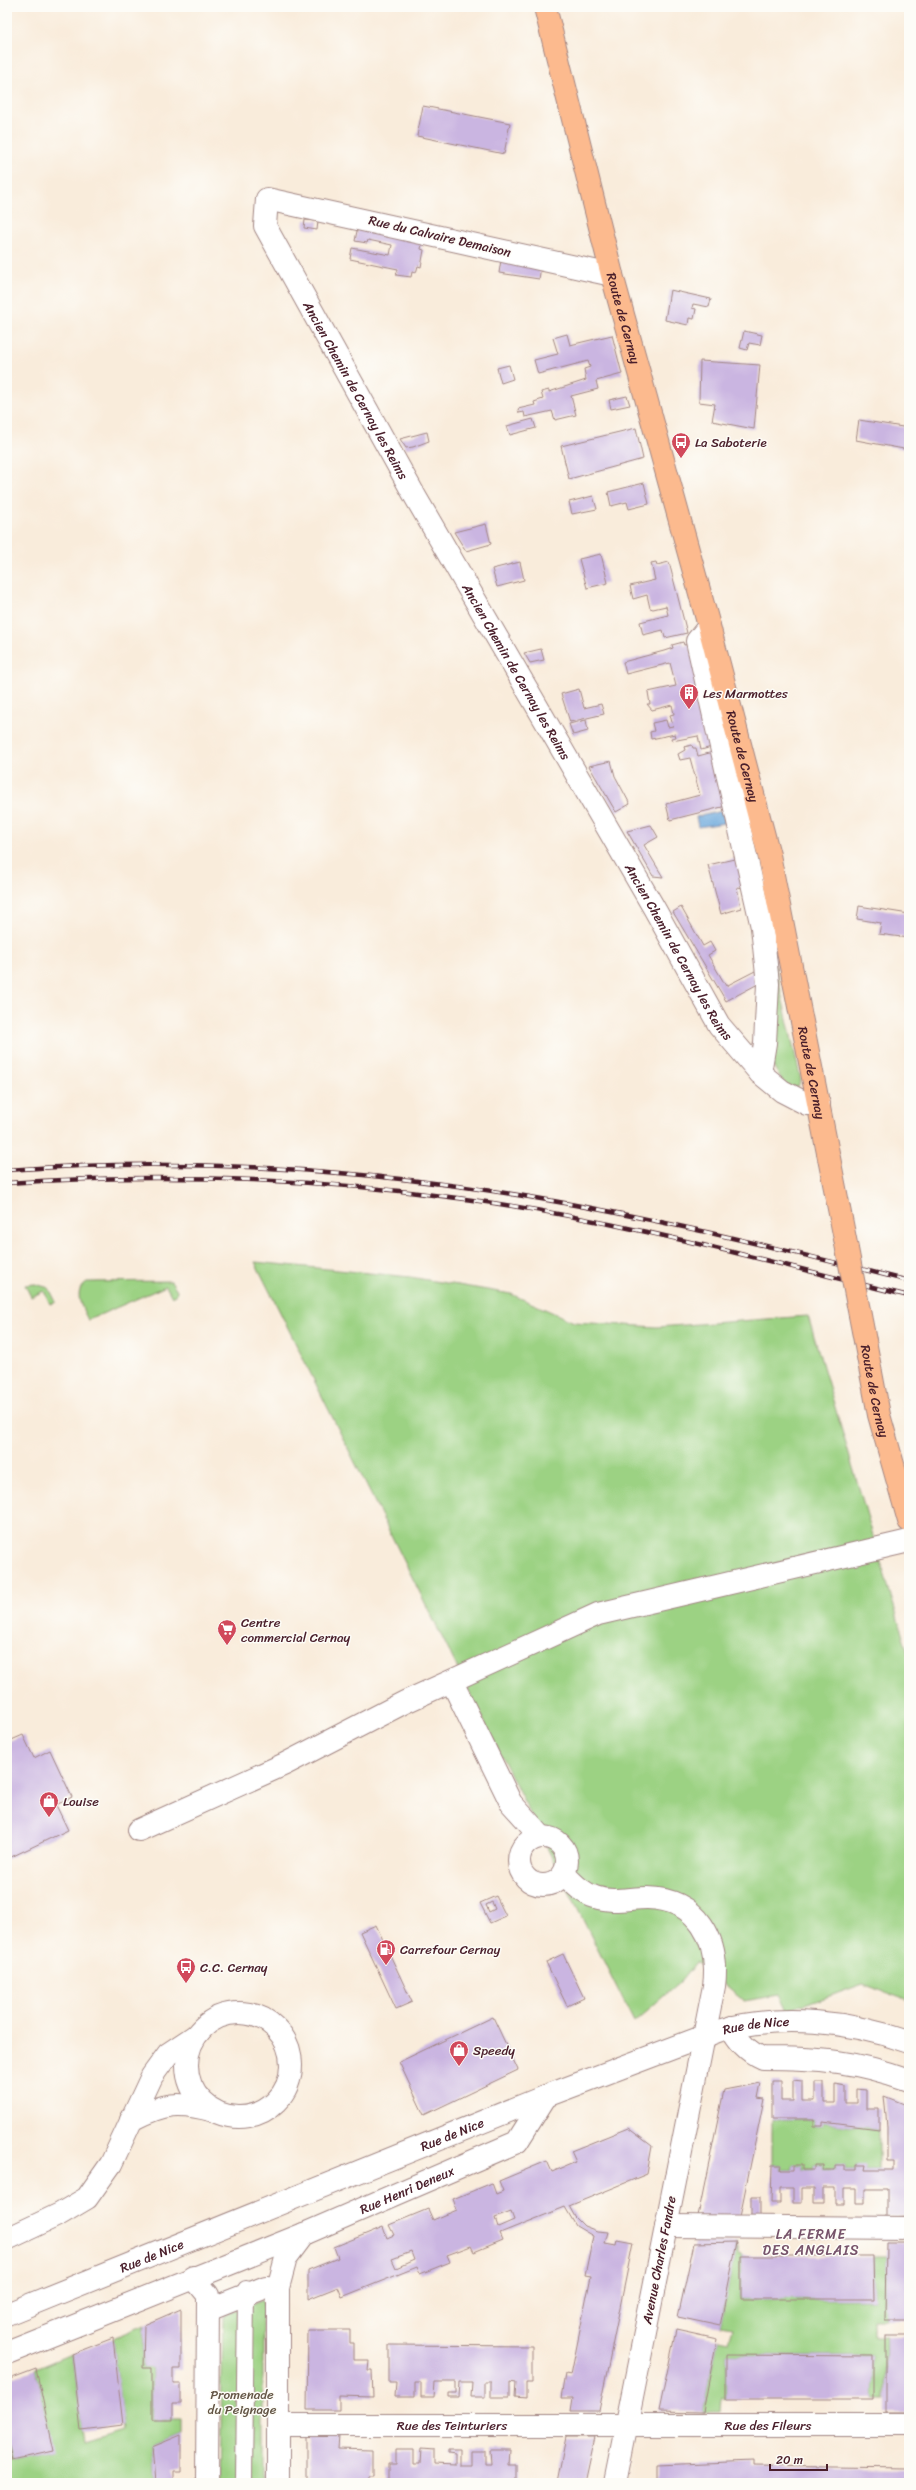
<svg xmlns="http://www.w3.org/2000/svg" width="916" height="2490" font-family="Sriracha,sans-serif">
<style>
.green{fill:#9cd283;stroke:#737857}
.water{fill:#6aa7dc;stroke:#5a6384}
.building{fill:#cab5e1;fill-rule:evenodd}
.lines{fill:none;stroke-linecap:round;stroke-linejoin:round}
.pedestrian-casing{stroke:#a28683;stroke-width:18}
.minor-casing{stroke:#a28683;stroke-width:24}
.primary-casing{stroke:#a28683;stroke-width:24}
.pedestrian{stroke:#fff;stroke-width:16}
.minor{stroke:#fff;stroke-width:22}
.primary{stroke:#fcba8e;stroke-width:22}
.rail-casing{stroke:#4a1f2b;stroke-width:4.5}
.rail{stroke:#fdfcf7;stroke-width:3;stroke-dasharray:9;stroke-linecap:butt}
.primary-bridge-casing{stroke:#a28683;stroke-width:24;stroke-linecap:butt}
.primary-bridge{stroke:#fcba8e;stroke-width:22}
.labels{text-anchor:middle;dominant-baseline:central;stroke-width:3;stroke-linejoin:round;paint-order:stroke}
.street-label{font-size:13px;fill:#4a1f2b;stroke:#fdfcf7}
.poi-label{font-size:13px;fill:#4a1f2b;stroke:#fdfcf7;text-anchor:start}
.park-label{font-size:13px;fill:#635545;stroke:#fdfcf7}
.neighbourhood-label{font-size:14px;letter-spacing:1px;fill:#77546b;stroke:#fdfcf7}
</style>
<rect width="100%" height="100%" fill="#fdfcf7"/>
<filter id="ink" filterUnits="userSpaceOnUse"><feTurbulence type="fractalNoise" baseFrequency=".025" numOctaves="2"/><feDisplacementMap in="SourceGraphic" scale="8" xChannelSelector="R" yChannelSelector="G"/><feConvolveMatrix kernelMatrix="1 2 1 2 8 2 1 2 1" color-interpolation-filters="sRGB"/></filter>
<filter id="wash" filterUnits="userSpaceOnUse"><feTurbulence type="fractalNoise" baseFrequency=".012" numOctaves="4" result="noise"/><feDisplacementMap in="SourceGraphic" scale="16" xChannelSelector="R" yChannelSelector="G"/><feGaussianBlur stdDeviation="0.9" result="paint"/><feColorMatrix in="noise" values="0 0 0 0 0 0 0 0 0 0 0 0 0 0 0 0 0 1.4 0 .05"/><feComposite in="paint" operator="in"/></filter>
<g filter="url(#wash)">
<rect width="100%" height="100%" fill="#f9ecdb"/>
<g class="green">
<path d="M773,958L801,1080L798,1086L791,1088L782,1081L772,1064Z"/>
<path d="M255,1262L410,1277L511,1294L574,1322L657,1327L808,1316L909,1657V2001L863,1984L788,2011L780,1995L744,2001L696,1962L681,1981L634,2022Z"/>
<path d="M171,1281L177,1290L176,1295L172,1297L166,1286L88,1320C82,1308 72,1291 87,1282Z"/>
<path d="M35,1284L49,1288L56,1302L50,1304L44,1291L31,1297L25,1285Z"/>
<path d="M772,2119H814V2126H823V2122L879,2129V2170H865V2165H856V2170H844V2165H836L835,2170H823V2165H814V2170H802V2165H793V2170H780V2165H772Z"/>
<path d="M737,2242V2255L741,2256V2299H874L873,2256H886L885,2320H873V2336H886L885,2399H873V2356L726,2355V2399L722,2398L721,2412H703L717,2339L729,2341L733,2328L720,2326Z"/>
<path d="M263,2299V2483H220L223,2319L225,2315Z"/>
<path d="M144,2325L143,2368H152V2420H181V2435L152,2447L155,2483H7V2440L12,2460L53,2451L36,2369L72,2354L83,2442L123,2430L113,2338Z"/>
</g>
<path class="water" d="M722,811L725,823L698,827L696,817Z"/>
<g id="blocks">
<g class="building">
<path d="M423,106L510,123L504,154L417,136Z"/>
<path d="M305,220L318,221L317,230L304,228Z"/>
<path d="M358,226L423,240L421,249L424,250L421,267L418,266L416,273L412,272L411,277L396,275L398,269L350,259L352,248L390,255L392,245L368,240L367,243L355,241Z"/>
<path d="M501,260L541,267L539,279L499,273Z"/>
<path d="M670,290L711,299L709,307L693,304L692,308L696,309L694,319L689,318L688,325L665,320Z"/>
<path d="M744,331L762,335L760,345L749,343L747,350L740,348Z"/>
<path d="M567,334L570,345L612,335L622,374L596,381L598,389L571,396L576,415L555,420L552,411L525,417L524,412L519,413L518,409L535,405L534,402L543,399L541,392L549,390V392L586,380L584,369L590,367L588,361L538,374L534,360L558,354L553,338Z"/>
<path d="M700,361L760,365L754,429L712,421L715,404L699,402Z"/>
<path d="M509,365L513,379L501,383L497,368Z"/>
<path d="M627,396L630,405L611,409L609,400Z"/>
<path d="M533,419L536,428L510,435L507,426Z"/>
<path d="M859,420L909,428V450L856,440Z"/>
<path d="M636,428L643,459L569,479L561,446Z"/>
<path d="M427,432L429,441L413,447L406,448L400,439Z"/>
<path d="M644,483L649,504L629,509L627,502L611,506L608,492Z"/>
<path d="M593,496L597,509L572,514L569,502Z"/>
<path d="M486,524L491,544L466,551L454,532Z"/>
<path d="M601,554L608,583L587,588L579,559Z"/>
<path d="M520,562L524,580L497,587L492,569Z"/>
<path d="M656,562L657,565L669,562L687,633L665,638L663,630L643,635L640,622L668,615L666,606L653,609L650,608L647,595L633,599L630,586L655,580L651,563Z"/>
<path d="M683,642L684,645L690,644L715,746L701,750L698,736L672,741L671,738L676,737L675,734L651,739L650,732L654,731L652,723L666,720L668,727L673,726L670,715L674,714L672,705L652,710L647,704H650L648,692L676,686L670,663L626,674L623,662L664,651L673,648L672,645Z"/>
<path d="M541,649L544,660L530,663L524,653Z"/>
<path d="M579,689L584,708L601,704L604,714L570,722L561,694Z"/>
<path d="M586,720L588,731L573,735L569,724Z"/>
<path d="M692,745L693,748H696L698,756L717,751L730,805L670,820L666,804L700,795L690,758L680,760L678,754L685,750L684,747Z"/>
<path d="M611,761L615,776L630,804L616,812L589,766Z"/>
<path d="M651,825L658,837L644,845L663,877L653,876L627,831Z"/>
<path d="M743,857L751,889L737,887L741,908L721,914L708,865Z"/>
<path d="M859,906L909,914V938L879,934L881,923L857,919Z"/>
<path d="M681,907L703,946L710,942L715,951L708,955L726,986L755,971L758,984L726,1001L673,912Z"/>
<path d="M23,1735L34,1758L50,1750L72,1797L56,1805L68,1830L7,1859V1742Z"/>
<path d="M496,1896L506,1916L490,1923L480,1903ZM492,1902L495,1909L489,1912L486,1905Z"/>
<path d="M376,1925L412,2002L396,2009L360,1932Z"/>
<path d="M563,1954L584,1998L567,2006L546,1962Z"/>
<path d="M493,2017L518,2070L424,2115L399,2062Z"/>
<path d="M793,2080L802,2081V2101H815V2082H824V2103H835V2084L845,2086V2103H857V2089L866,2090V2109H879V2129L823,2122V2126H814V2119H772V2081H781V2101H793Z"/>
<path d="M761,2083L758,2098L764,2099L740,2216H698L724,2090Z"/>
<path d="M884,2096L909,2106V2216L887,2217V2189H865V2203H856V2189H844V2204H835V2188H823V2203H814V2188H802V2203H793V2188H780V2203H771L772,2165H781L780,2170H793V2165H802V2170H814V2165H823V2170H835V2165H844V2170H856V2165H866L865,2170H894V2161H887V2126Z"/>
<path d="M628,2128L652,2146L647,2174L569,2206L575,2217L584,2226L597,2231L608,2232L605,2243L616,2245L617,2240L633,2243L599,2411H571L573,2398H561L565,2374L571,2375L591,2276L585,2275L593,2236L576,2226L565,2207L500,2233L503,2240L474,2252L471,2246L447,2255L450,2262L420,2274L417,2267L342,2297L338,2287L308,2299V2270L338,2258L334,2247L383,2227L387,2238L394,2235L389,2225L428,2209L433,2220L457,2210L453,2199L492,2183L496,2194L503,2191L499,2181L547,2161L552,2172L576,2162L571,2151ZM511,2212L514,2220L498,2227L495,2218ZM411,2252L414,2260L396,2268L392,2259Z"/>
<rect x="751" y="2197" width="9" height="19"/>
<path d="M737,2242L720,2326L678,2317L694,2243Z"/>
<path d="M886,2242H909V2320H885Z"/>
<path d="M741,2256H873L874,2299H741Z"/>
<path d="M181,2309V2369H173V2383H181V2404H173V2420H152V2368H143L144,2325Z"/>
<path d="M308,2330H350V2343H354V2360H369L368,2370H372L373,2397L339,2396V2410H307Z"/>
<path d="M676,2330L717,2339L703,2412L659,2411Z"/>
<rect x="886" y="2336" width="23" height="77"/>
<path d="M113,2338L123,2425L81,2430L72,2354Z"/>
<path d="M389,2345L532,2346V2383H526V2398L515,2397L516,2383L510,2382V2397H491V2382H485V2397H471L472,2382H460L459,2397H448V2393H456V2382H435L434,2397H421V2382H415V2397H395L396,2382H389Z"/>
<path d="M726,2355L873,2356V2399H726Z"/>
<path d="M36,2369L54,2451L12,2460L7,2440V2380Z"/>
<path d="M181,2435V2472H173V2483H155L152,2447Z"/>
<path d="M307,2436H339L338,2449L372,2450V2476H368V2483H307Z"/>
<path d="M566,2437H595L585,2483H553L557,2482Z"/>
<path d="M421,2449L434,2450V2464L455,2465V2454L448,2453V2450H459V2465H471V2450H485V2465H491L490,2450H510L509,2465H516V2483H388V2464H395V2450H414V2464H420Z"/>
<path d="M754,2461V2466L909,2468V2483H657V2465Z"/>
</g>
</g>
</g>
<g filter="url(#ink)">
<use href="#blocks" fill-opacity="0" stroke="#a28683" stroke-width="1"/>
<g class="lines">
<g class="pedestrian-casing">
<path id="pedestrian" d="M244,2483L246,2289"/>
</g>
<g class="minor-casing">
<g id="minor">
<path id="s1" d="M612,275L267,199L265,226L416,498L654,908L719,1025L760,1073L782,1091L807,1104H819"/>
<path d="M709,626L697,641L762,927L768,984L765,1043L760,1073"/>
<path d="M452,1682L511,1803L541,1836"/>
<path d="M139,1830L285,1764L405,1702L598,1614L909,1541"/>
<circle cx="543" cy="1861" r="24"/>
<path d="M564,1874C573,1883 582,1893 595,1897C612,1903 630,1898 647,1898C698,1899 720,1940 714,1986L615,2483"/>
<circle cx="239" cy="2065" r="52"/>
<path d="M731,2027C737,2040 748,2052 762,2058C817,2058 857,2061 909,2080"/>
<path d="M131,2120C164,2103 179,2101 214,2111"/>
<path d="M666,2226L909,2228"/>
<path d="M7,2239L60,2214L87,2198L111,2164L152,2076L168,2054L195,2036"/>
<path d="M193,2277L208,2295L207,2483"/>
<path d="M209,2312L213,2308L266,2287L278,2288"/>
<path id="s2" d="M7,2314L546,2096L718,2031C780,2013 849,2021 909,2042"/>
<path id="s3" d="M7,2353L304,2234L517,2142L546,2096"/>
<path id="s4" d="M278,2425H909"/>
<path d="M278,2483V2288L286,2258L304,2234"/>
</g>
</g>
<g class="primary-casing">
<g id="primary">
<path id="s5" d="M545,7L612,275L709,626L769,855L847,1249"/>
<path id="s6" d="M865,1341L879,1415L909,1521"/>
</g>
</g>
<use href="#pedestrian" class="pedestrian"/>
<use href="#minor" class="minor"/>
<use href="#primary" class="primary"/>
<g class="rail-casing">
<g id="rail">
<path d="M7,1170C159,1159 314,1166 465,1187C615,1208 762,1244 909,1281"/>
<path d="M7,1183C160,1173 314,1178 465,1199C615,1219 762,1260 909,1296"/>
</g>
</g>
<use href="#rail" class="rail"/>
<g class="primary-bridge-casing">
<path id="primary-bridge" d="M847,1249L865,1341"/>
</g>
<use href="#primary-bridge" class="primary-bridge"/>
</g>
</g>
<defs>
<g id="bus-pin" transform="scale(1)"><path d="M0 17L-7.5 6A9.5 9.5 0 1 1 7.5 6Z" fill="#d1495b" stroke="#fdfcf7"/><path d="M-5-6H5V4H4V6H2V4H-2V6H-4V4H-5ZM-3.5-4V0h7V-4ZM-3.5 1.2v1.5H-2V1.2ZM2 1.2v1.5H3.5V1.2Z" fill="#fff"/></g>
<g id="building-pin" transform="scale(1)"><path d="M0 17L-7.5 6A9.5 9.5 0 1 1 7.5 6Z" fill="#d1495b" stroke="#fdfcf7"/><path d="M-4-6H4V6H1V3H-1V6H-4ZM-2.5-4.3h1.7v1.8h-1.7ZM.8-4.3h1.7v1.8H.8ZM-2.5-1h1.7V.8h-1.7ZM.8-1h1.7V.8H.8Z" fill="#fff"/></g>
<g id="supermarket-pin" transform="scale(1)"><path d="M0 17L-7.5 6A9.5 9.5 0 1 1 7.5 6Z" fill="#d1495b" stroke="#fdfcf7"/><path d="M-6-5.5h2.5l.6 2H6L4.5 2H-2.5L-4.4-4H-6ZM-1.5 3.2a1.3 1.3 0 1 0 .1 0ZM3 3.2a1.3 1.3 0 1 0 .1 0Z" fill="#fff"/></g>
<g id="shop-pin" transform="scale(1)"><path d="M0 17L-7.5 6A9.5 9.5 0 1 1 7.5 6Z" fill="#d1495b" stroke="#fdfcf7"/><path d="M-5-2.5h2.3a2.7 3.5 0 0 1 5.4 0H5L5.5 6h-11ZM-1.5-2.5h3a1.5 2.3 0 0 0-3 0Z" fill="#fff"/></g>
<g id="fuel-pin" transform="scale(1)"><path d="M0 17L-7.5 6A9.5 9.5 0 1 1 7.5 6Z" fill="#d1495b" stroke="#fdfcf7"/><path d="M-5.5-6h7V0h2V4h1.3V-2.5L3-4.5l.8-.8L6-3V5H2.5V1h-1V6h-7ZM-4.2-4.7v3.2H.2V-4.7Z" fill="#fff"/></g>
</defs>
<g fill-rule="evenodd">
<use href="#bus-pin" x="681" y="442"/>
<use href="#building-pin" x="689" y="693"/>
<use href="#supermarket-pin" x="227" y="1629"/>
<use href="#shop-pin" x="49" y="1801"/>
<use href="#fuel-pin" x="386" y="1949"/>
<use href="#bus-pin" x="186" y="1967"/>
<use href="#shop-pin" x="459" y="2050"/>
</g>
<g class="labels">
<g class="street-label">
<text transform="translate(440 236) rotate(13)">Rue du Calvaire Demaison</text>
<text stroke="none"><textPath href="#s5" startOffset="321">Route de Cernay</textPath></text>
<text stroke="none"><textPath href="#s1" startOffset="568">Ancien Chemin de Cernay les Reims</textPath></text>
<text stroke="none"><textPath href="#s1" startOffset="892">Ancien Chemin de Cernay les Reims</textPath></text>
<text stroke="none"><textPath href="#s5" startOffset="775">Route de Cernay</textPath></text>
<text stroke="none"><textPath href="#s1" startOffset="1216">Ancien Chemin de Cernay les Reims</textPath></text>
<text stroke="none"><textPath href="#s5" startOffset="1099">Route de Cernay</textPath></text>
<text stroke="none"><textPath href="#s6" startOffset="51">Route de Cernay</textPath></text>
<text stroke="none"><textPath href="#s2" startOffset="804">Rue de Nice</textPath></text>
<text stroke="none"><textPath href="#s2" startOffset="480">Rue de Nice</textPath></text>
<text stroke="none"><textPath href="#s3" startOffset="432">Rue Henri Deneux</textPath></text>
<text stroke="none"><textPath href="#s2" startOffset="156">Rue de Nice</textPath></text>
<text transform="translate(659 2260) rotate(-79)">Avenue Charles Fandre</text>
<text stroke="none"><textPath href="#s4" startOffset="174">Rue des Teinturiers</textPath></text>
<text stroke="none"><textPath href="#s4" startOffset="490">Rue des Fileurs</textPath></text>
</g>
<g class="poi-label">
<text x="695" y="442">La Saboterie</text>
<text x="703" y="693">Les Marmottes</text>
<text x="241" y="1622">Centre<tspan x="241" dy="15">commercial Cernay</tspan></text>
<text x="63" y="1801">Louise</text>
<text x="400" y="1949">Carrefour Cernay</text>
<text x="200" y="1967">C.C. Cernay</text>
<text x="473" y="2050">Speedy</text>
</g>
<g class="park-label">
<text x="242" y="2394">Promenade<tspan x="242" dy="15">du Peignage</tspan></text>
</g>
<g class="neighbourhood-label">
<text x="811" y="2234">LA FERME<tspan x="811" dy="16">DES ANGLAIS</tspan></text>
</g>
</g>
<rect width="916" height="2490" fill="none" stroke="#fdfcf7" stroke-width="24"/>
<path d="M770 2464v6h57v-6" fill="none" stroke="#4a1f2b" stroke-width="2"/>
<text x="776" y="2464" font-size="12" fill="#4a1f2b" stroke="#fdfcf7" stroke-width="3" paint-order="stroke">20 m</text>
</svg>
